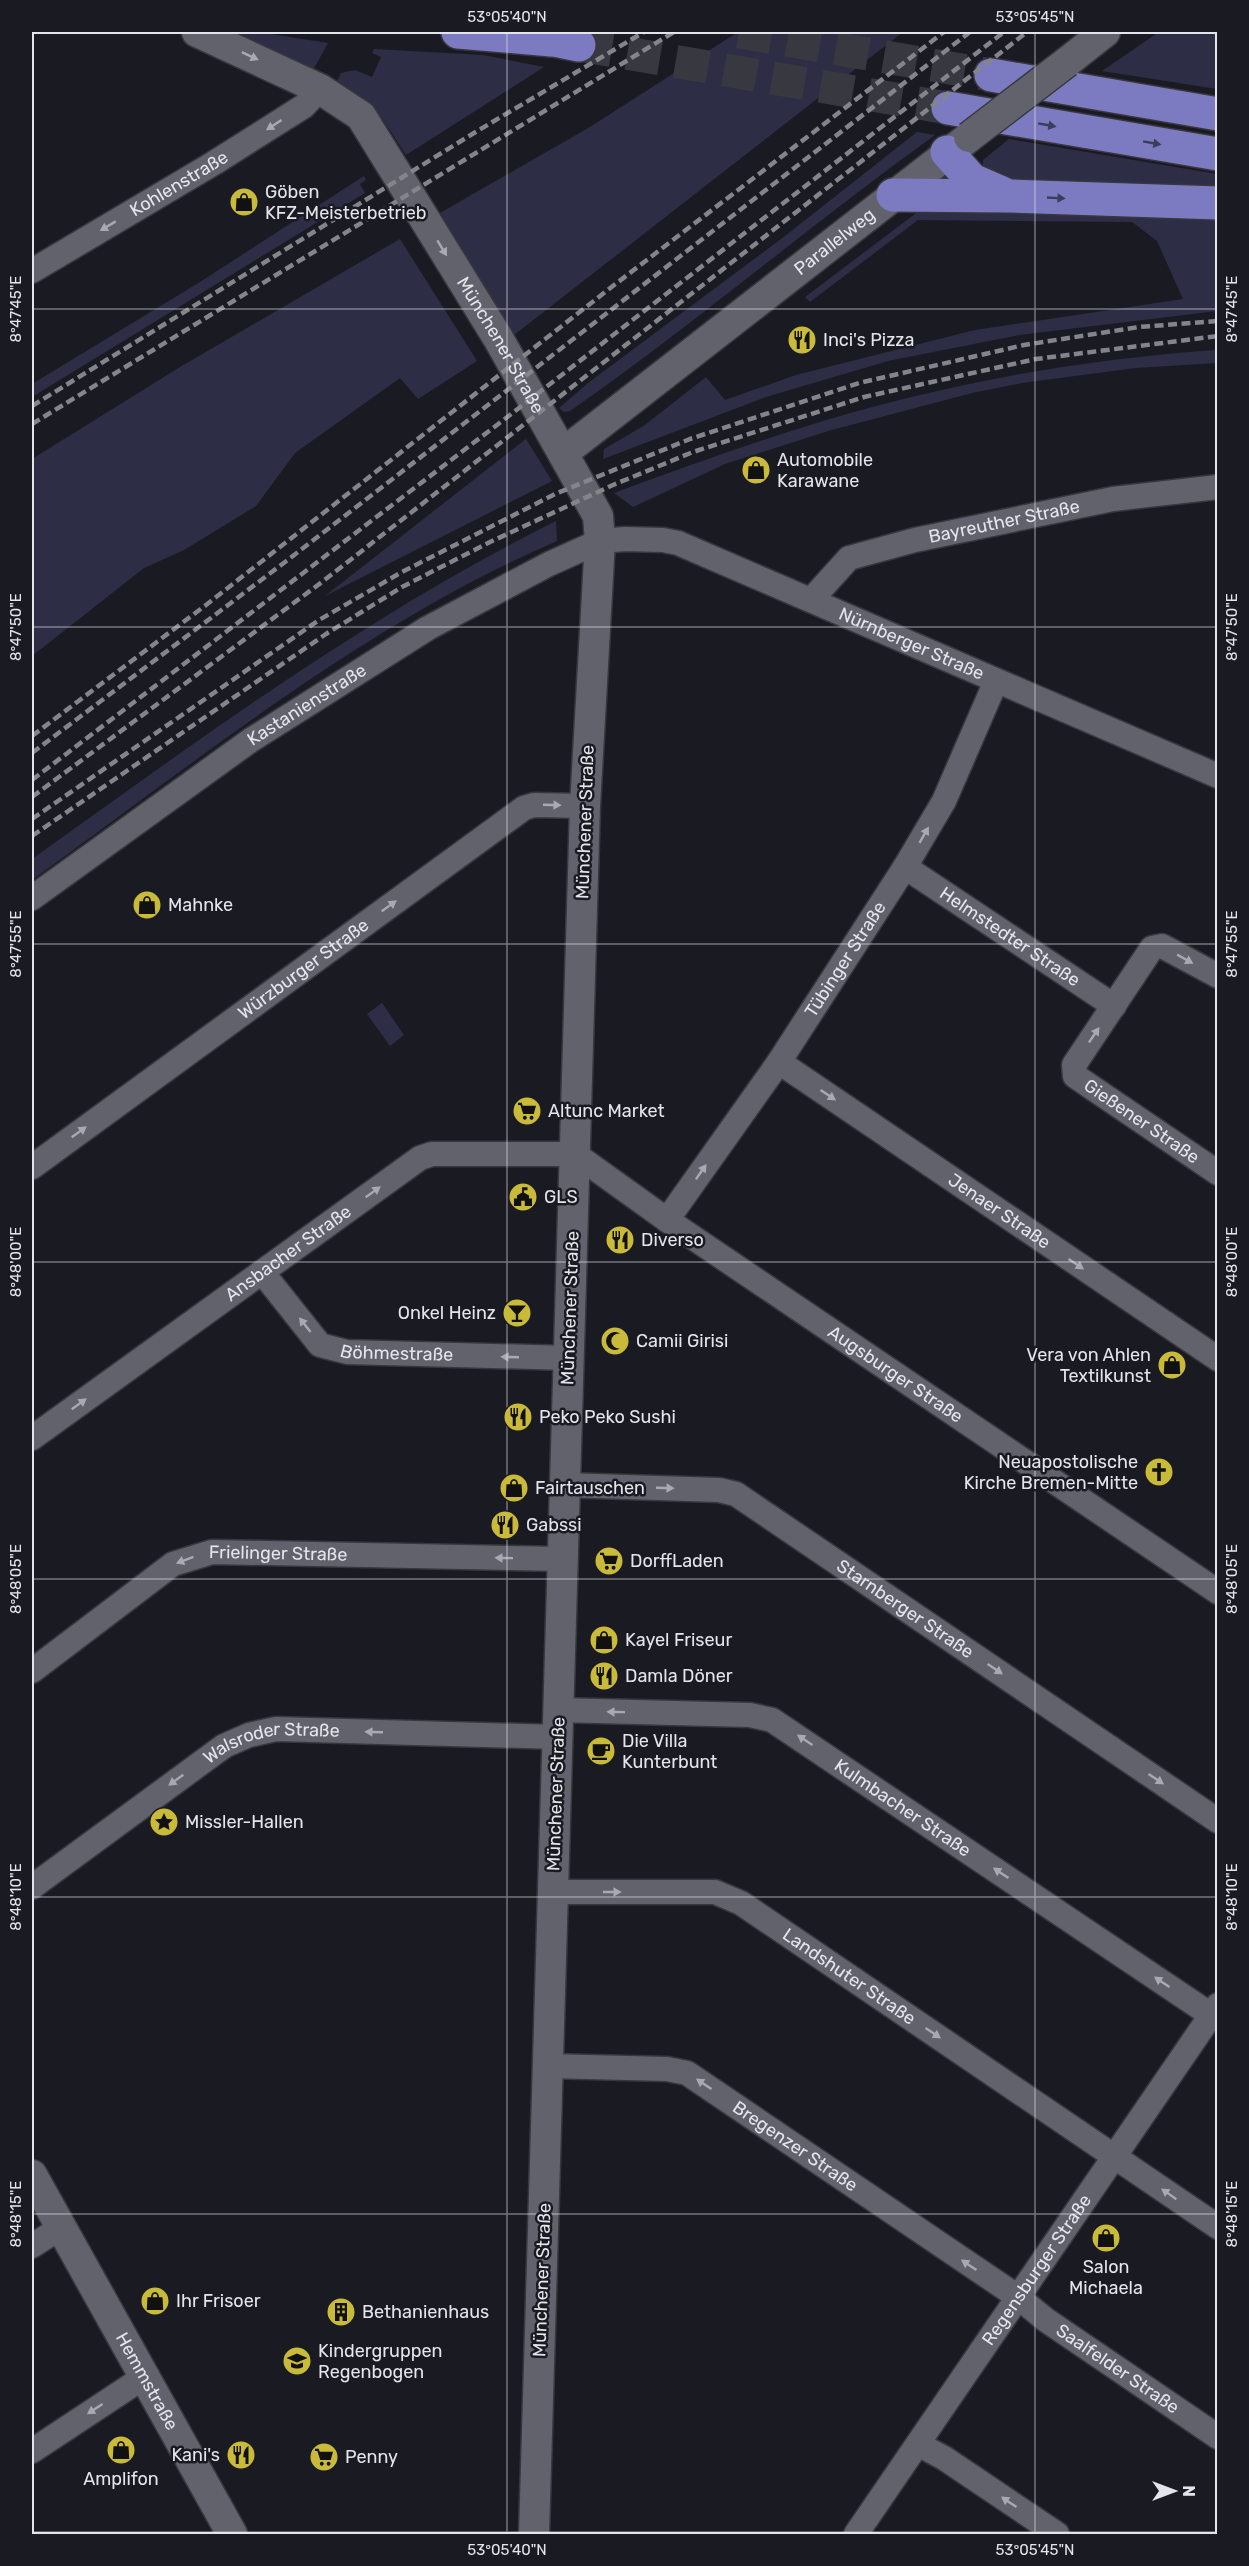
<svg xmlns="http://www.w3.org/2000/svg" width="1249" height="2566" font-family="Rubik,sans-serif">
<style>
.green{fill:#2d2e45}
.lines{fill:none;stroke-linecap:round;stroke-linejoin:round}
.trunk-tunnel{stroke:#383940;stroke-width:33;stroke-dasharray:33 16;stroke-linecap:butt}
.minor-casing{stroke:#37373d;stroke-width:27}
.tertiary-casing{stroke:#37373d;stroke-width:33}
.trunk-casing{stroke:#37373d;stroke-width:36}
.minor{stroke:#61626c;stroke-width:24}
.tertiary{stroke:#61626c;stroke-width:30}
.trunk{stroke:#7c7bc2;stroke-width:33}
.rail{stroke:#84858b;stroke-width:4.5;stroke-dasharray:9 4.5;stroke-linecap:butt}
.tertiary-bridge-casing{stroke:#37373d;stroke-width:33;stroke-linecap:butt}
.tertiary-bridge{stroke:#61626c;stroke-width:30}
.oneway{fill:#a9aab1}
.oneway2{fill:#3c3d5a}
.ticks{fill:none;stroke:#e4e4ea;stroke-width:1.5;stroke-opacity:0.45}
.labels{text-anchor:middle;dominant-baseline:central;stroke-width:5;stroke-linejoin:round;paint-order:stroke}
.street-label{font-size:18px;fill:#e4e4ea;stroke:#1a1b22}
.poi-label{font-size:18px;fill:#e4e4ea;stroke:#1a1b22;text-anchor:start}
.neatline{fill:none;stroke:#e4e4ea;stroke-width:2}
.ticks-label{font-size:15px;text-anchor:middle;fill:#e4e4ea}
</style>
<rect width="100%" height="100%" fill="#1a1b22"/>
<g class="green">
<path d="M235,32H258L328,43L313,70Z"/>
<path d="M738,32H903L514,335L440,213L590,127Z"/>
<path d="M1159,32H1217V89L1102,71Z"/>
<path d="M374,49L483,55L544,67L406,155C383,119 375,103 336,83L341,73L355,70L372,77L381,57L372,53Z"/>
<path d="M917,132L935,135C811,224 695,324 570,411L564,412L559,408L588,383L785,236Z"/>
<path d="M1009,139L1217,174V192L1015,185L983,167V160Z"/>
<path d="M364,176L366,180L360,184L365,193L32,397V384L200,282Z"/>
<path d="M923,208L1217,216V311L1019,335L888,361L766,397L603,459L604,449L645,425L706,377L725,400L796,375L975,330L1183,299L1157,241L1132,222L918,220L810,302L805,297Z"/>
<path d="M400,239L477,361L418,399L400,378L295,453L256,506L184,550L144,568L32,656V459L180,367Z"/>
<path d="M1217,350V363L1135,368L1022,383L972,393L828,431L725,464L633,507L614,493C682,468 751,443 820,422C949,383 1083,359 1217,350Z"/>
<path d="M526,439L552,481L325,596Z"/>
<path d="M556,521L557,541C365,624 200,759 32,880V859C201,738 369,614 556,521Z"/>
<path d="M382,1003L404,1035L390,1046L367,1014Z"/>
</g>
<g class="lines">
<g class="trunk-tunnel">
<path d="M739,32L991,75"/>
<path d="M579,45L948,108"/>
</g>
<g class="minor-casing">
<g id="minor">
<path id="s1" d="M32,271L214,163L304,106L320,89"/>
<path id="s2" d="M811,600L849,558L915,540L1113,499L1218,487"/>
<path id="s3" d="M905,867L1114,1006"/>
<path id="s4" d="M32,898L251,740L428,628L549,564L600,541L625,539L663,540L678,543L1218,776"/>
<path id="s5" d="M1218,976L1162,946L1152,948L1074,1065L1075,1076L1218,1173"/>
<path id="s6" d="M779,1062L1218,1359"/>
<path id="s7" d="M32,1167L524,808L534,805L585,806"/>
<path id="s8" d="M667,1220L779,1062L905,867L944,801L996,681"/>
<path id="s9" d="M262,1272L320,1345L347,1352L569,1358"/>
<path id="s10" d="M32,1438L420,1158L432,1154H575L667,1220L1218,1592"/>
<path id="s11" d="M565,1485L719,1490L736,1494L1218,1821"/>
<path id="s12" d="M32,1671L173,1564L212,1552L563,1559"/>
<path id="s13" d="M558,1710L750,1715L772,1720L1211,2015"/>
<path id="s14" d="M32,1887L224,1746L249,1735L276,1729L558,1737"/>
<path id="s15" d="M553,1892H715L741,1903L1218,2227"/>
<path id="s16" d="M548,2066L667,2069L687,2073L1018,2297L1046,2320L1218,2437"/>
<path d="M32,2246L60,2228"/>
<path d="M918,2444L944,2458L1057,2534"/>
<path d="M32,2451L144,2377"/>
<path id="s17" d="M856,2534L1218,2005"/>
</g>
</g>
<g class="tertiary-casing">
<g id="tertiary">
<path id="s18" d="M197,32L320,89L361,116L498,338L598,516L600,541L585,806L534,2534"/>
<path d="M1067,62L1105,32"/>
<path id="s19" d="M563,453L968,138"/>
<path id="s20" d="M32,2175L232,2534"/>
</g>
</g>
<g class="trunk-casing">
<g id="trunk">
<path d="M458,32L551,40"/>
<path d="M530,35L579,45"/>
<path d="M991,75L1218,114"/>
<path d="M948,108L1218,154"/>
<path d="M947,152L972,180L1002,193"/>
<path d="M893,195L1009,196L1218,203"/>
</g>
</g>
<use href="#minor" class="minor"/>
<use href="#tertiary" class="tertiary"/>
<use href="#trunk" class="trunk"/>
<g class="rail">
<path d="M32,406L474,133L644,32"/>
<path d="M32,424L674,32"/>
<path d="M32,736L206,605L609,289L944,32"/>
<path d="M32,753L289,559L970,32"/>
<path d="M32,780L510,415L1004,32"/>
<path d="M32,797L322,582L1027,32"/>
<path d="M32,819L319,620L402,572L555,494L690,439L859,383L1024,345L1139,327L1218,321"/>
<path d="M32,836L326,634L402,587L490,542L613,485L693,452L864,397L1036,359L1218,336"/>
</g>
<g class="tertiary-bridge-casing">
<path id="tertiary-bridge" d="M969,137L1067,62"/>
</g>
<use href="#tertiary-bridge" class="tertiary-bridge"/>
</g>
<defs><path id="oneway-solid" d="M-6-.8H1V-3.2L6.5 0L1 3.2V.8H-6Z" transform="scale(1.5)"/></defs>
<g class="oneway">
<use href="#oneway-solid" transform="translate(250 56) rotate(25)"/>
<use href="#oneway-solid" transform="translate(274 125) rotate(147)"/>
<use href="#oneway-solid" transform="translate(108 226) rotate(149)"/>
<use href="#oneway-solid" transform="translate(442 248) rotate(59)"/>
<use href="#oneway-solid" transform="translate(552 805) rotate(2)"/>
<use href="#oneway-solid" transform="translate(924 835) rotate(-60)"/>
<use href="#oneway-solid" transform="translate(389 906) rotate(-36)"/>
<use href="#oneway-solid" transform="translate(1185 959) rotate(29)"/>
<use href="#oneway-solid" transform="translate(1094 1035) rotate(-56)"/>
<use href="#oneway-solid" transform="translate(828 1095) rotate(34)"/>
<use href="#oneway-solid" transform="translate(79 1132) rotate(-36)"/>
<use href="#oneway-solid" transform="translate(701 1172) rotate(-55)"/>
<use href="#oneway-solid" transform="translate(373 1192) rotate(-36)"/>
<use href="#oneway-solid" transform="translate(1076 1264) rotate(34)"/>
<use href="#oneway-solid" transform="translate(305 1325) rotate(-128)"/>
<use href="#oneway-solid" transform="translate(510 1357) rotate(-178)"/>
<use href="#oneway-solid" transform="translate(79 1404) rotate(-36)"/>
<use href="#oneway-solid" transform="translate(665 1488) rotate(2)"/>
<use href="#oneway-solid" transform="translate(504 1558) rotate(-179)"/>
<use href="#oneway-solid" transform="translate(185 1560) rotate(159)"/>
<use href="#oneway-solid" transform="translate(995 1669) rotate(34)"/>
<use href="#oneway-solid" transform="translate(616 1712) rotate(-179)"/>
<use href="#oneway-solid" transform="translate(374 1732) rotate(-178)"/>
<use href="#oneway-solid" transform="translate(805 1740) rotate(-146)"/>
<use href="#oneway-solid" transform="translate(1156 1779) rotate(34)"/>
<use href="#oneway-solid" transform="translate(176 1780) rotate(144)"/>
<use href="#oneway-solid" transform="translate(1001 1873) rotate(-146)"/>
<use href="#oneway-solid" transform="translate(612 1892)"/>
<use href="#oneway-solid" transform="translate(1162 1982) rotate(-146)"/>
<use href="#oneway-solid" transform="translate(933 2033) rotate(34)"/>
<use href="#oneway-solid" transform="translate(704 2084) rotate(-146)"/>
<use href="#oneway-solid" transform="translate(1169 2194) rotate(-145)"/>
<use href="#oneway-solid" transform="translate(969 2265) rotate(-146)"/>
<use href="#oneway-solid" transform="translate(95 2409) rotate(147)"/>
<use href="#oneway-solid" transform="translate(1009 2502) rotate(-146)"/>
</g>
<g class="oneway2">
<use href="#oneway-solid" transform="translate(1047 125) rotate(10)"/>
<use href="#oneway-solid" transform="translate(1152 143) rotate(10)"/>
<use href="#oneway-solid" transform="translate(1056 198) rotate(3)"/>
</g>
<path class="ticks" d="M507,32V2534M1035,32V2534M32,309H1218M32,627H1218M32,944H1218M32,1262H1218M32,1579H1218M32,1897H1218M32,2214H1218M32,2532H1218"/>
<defs>
<g id="shop-disc" transform="scale(1.5)"><circle r="9.5" fill="#c9ba3a" stroke="#1a1b22"/><path d="M-5-2.5h2.3a2.7 3.5 0 0 1 5.4 0H5L5.5 6h-11ZM-1.5-2.5h3a1.5 2.3 0 0 0-3 0Z" fill="#111"/></g>
<g id="restaurant-disc" transform="scale(1.5)"><circle r="9.5" fill="#c9ba3a" stroke="#1a1b22"/><path d="M-5-6h1v4h1v-4h1v4h1v-4h1v5L-1.5 .5V6h-2V.5L-5-1ZM5-6V6H3V1.5H1.5Q1.5-4 5-6Z" fill="#111"/></g>
<g id="supermarket-disc" transform="scale(1.5)"><circle r="9.5" fill="#c9ba3a" stroke="#1a1b22"/><path d="M-6-5.5h2.5l.6 2H6L4.5 2H-2.5L-4.4-4H-6ZM-1.5 3.2a1.3 1.3 0 1 0 .1 0ZM3 3.2a1.3 1.3 0 1 0 .1 0Z" fill="#111"/></g>
<g id="civic-disc" transform="scale(1.5)"><circle r="9.5" fill="#c9ba3a" stroke="#1a1b22"/><path d="M-.6-6.5H3V-4.5H.6V-3L4-1V1h2V6H-6V1h2V-1L-.6-3ZM-1.2 2.5V6h2.4V2.5Z" fill="#111"/></g>
<g id="bar-disc" transform="scale(1.5)"><circle r="9.5" fill="#c9ba3a" stroke="#1a1b22"/><path d="M-6-5H6L.8 .8V4.5H3.5V6h-7V4.5H-.8V.8Z" fill="#111"/></g>
<g id="mosque-disc" transform="scale(1.5)"><circle r="9.5" fill="#c9ba3a" stroke="#1a1b22"/><path d="M3.5-4.9A6 6 0 1 0 3.5 4.9A5 5 0 1 1 3.5-4.9Z" fill="#111"/></g>
<g id="church-disc" transform="scale(1.5)"><circle r="9.5" fill="#c9ba3a" stroke="#1a1b22"/><path d="M-1.2-6h2.4v3.5h3.3v2.4h-3.3V6h-2.4V-.1h-3.3v-2.4h3.3Z" fill="#111"/></g>
<g id="cafe-disc" transform="scale(1.5)"><circle r="9.5" fill="#c9ba3a" stroke="#1a1b22"/><path d="M-5.5-4.5H6V0H3Q3 3.5 0 3.5H-2.5Q-5.5 3.5-5.5 0ZM3-3.2v2h1.7v-2ZM-6 4.5H4V6H-6Z" fill="#111"/></g>
<g id="sight-disc" transform="scale(1.5)"><circle r="9.5" fill="#c9ba3a" stroke="#1a1b22"/><path d="M0-6L1.8-2.2L6-1.7L2.9 1.2L3.7 5.4L0 3.3L-3.7 5.4L-2.9 1.2L-6-1.7L-1.8-2.2Z" fill="#111"/></g>
<g id="building-disc" transform="scale(1.5)"><circle r="9.5" fill="#c9ba3a" stroke="#1a1b22"/><path d="M-4-6H4V6H1V3H-1V6H-4ZM-2.5-4.3h1.7v1.8h-1.7ZM.8-4.3h1.7v1.8H.8ZM-2.5-1h1.7V.8h-1.7ZM.8-1h1.7V.8H.8Z" fill="#111"/></g>
<g id="school-disc" transform="scale(1.5)"><circle r="9.5" fill="#c9ba3a" stroke="#1a1b22"/><path d="M0-5L7-2L0 1L-7-2ZM-4 1L0 2.5L4 1V4Q0 6-4 4Z" fill="#111"/></g>
</defs>
<g fill-rule="evenodd">
<use href="#shop-disc" x="244" y="202"/>
<use href="#restaurant-disc" x="802" y="340"/>
<use href="#shop-disc" x="756" y="470"/>
<use href="#shop-disc" x="147" y="905"/>
<use href="#supermarket-disc" x="527" y="1111"/>
<use href="#civic-disc" x="523" y="1197"/>
<use href="#restaurant-disc" x="620" y="1240"/>
<use href="#bar-disc" x="517" y="1313"/>
<use href="#mosque-disc" x="615" y="1341"/>
<use href="#shop-disc" x="1172" y="1365"/>
<use href="#restaurant-disc" x="518" y="1417"/>
<use href="#church-disc" x="1159" y="1472"/>
<use href="#shop-disc" x="514" y="1488"/>
<use href="#restaurant-disc" x="505" y="1525"/>
<use href="#supermarket-disc" x="609" y="1561"/>
<use href="#shop-disc" x="604" y="1640"/>
<use href="#restaurant-disc" x="604" y="1676"/>
<use href="#cafe-disc" x="601" y="1751"/>
<use href="#sight-disc" x="164" y="1822"/>
<use href="#shop-disc" x="1106" y="2238"/>
<use href="#shop-disc" x="155" y="2301"/>
<use href="#building-disc" x="341" y="2312"/>
<use href="#school-disc" x="297" y="2361"/>
<use href="#shop-disc" x="121" y="2450"/>
<use href="#restaurant-disc" x="241" y="2455"/>
<use href="#supermarket-disc" x="324" y="2457"/>
</g>
<g class="labels">
<g class="street-label">
<text stroke="none"><textPath href="#s1" startOffset="171">Kohlenstraße</textPath></text>
<text stroke="none"><textPath href="#s19" startOffset="344">Parallelweg</textPath></text>
<text stroke="none"><textPath href="#s18" startOffset="453">Münchener Straße</textPath></text>
<text stroke="none"><textPath href="#s2" startOffset="216">Bayreuther Straße</textPath></text>
<text stroke="none"><textPath href="#s4" startOffset="1005">Nürnberger Straße</textPath></text>
<text stroke="none"><textPath href="#s4" startOffset="336">Kastanienstraße</textPath></text>
<text transform="translate(585 822) rotate(-88)">Münchener Straße</text>
<text stroke="none"><textPath href="#s3" startOffset="126">Helmstedter Straße</textPath></text>
<text stroke="none"><textPath href="#s8" startOffset="316">Tübinger Straße</textPath></text>
<text stroke="none"><textPath href="#s7" startOffset="336">Würzburger Straße</textPath></text>
<text stroke="none"><textPath href="#s5" startOffset="306">Gießener Straße</textPath></text>
<text stroke="none"><textPath href="#s6" startOffset="266">Jenaer Straße</textPath></text>
<text stroke="none"><textPath href="#s10" startOffset="316">Ansbacher Straße</textPath></text>
<text transform="translate(570 1308) rotate(-88)">Münchener Straße</text>
<text stroke="none"><textPath href="#s9" startOffset="171">Böhmestraße</textPath></text>
<text stroke="none"><textPath href="#s10" startOffset="1023">Augsburger Straße</textPath></text>
<text stroke="none"><textPath href="#s12" startOffset="284">Frielinger Straße</textPath></text>
<text stroke="none"><textPath href="#s11" startOffset="376">Starnberger Straße</textPath></text>
<text stroke="none"><textPath href="#s14" startOffset="286">Walsroder Straße</textPath></text>
<text transform="translate(556 1794) rotate(-88)">Münchener Straße</text>
<text stroke="none"><textPath href="#s13" startOffset="372">Kulmbacher Straße</textPath></text>
<text stroke="none"><textPath href="#s15" startOffset="321">Landshuter Straße</textPath></text>
<text stroke="none"><textPath href="#s16" startOffset="270">Bregenzer Straße</textPath></text>
<text stroke="none"><textPath href="#s17" startOffset="320">Regensburger Straße</textPath></text>
<text transform="translate(542 2280) rotate(-88)">Münchener Straße</text>
<text stroke="none"><textPath href="#s16" startOffset="662">Saalfelder Straße</textPath></text>
<text stroke="none"><textPath href="#s20" startOffset="236">Hemmstraße</textPath></text>
</g>
<g class="poi-label">
<text x="265" y="192">Göben<tspan x="265" dy="21">KFZ-Meisterbetrieb</tspan></text>
<text x="823" y="340">Inci's Pizza</text>
<text x="777" y="460">Automobile<tspan x="777" dy="21">Karawane</tspan></text>
<text x="168" y="905">Mahnke</text>
<text x="548" y="1111">Altunc Market</text>
<text x="544" y="1197">GLS</text>
<text x="641" y="1240">Diverso</text>
<text x="496" y="1313" text-anchor="end">Onkel Heinz</text>
<text x="636" y="1341">Camii Girisi</text>
<text x="1151" y="1355" text-anchor="end">Vera von Ahlen<tspan x="1151" dy="21">Textilkunst</tspan></text>
<text x="539" y="1417">Peko Peko Sushi</text>
<text x="1138" y="1462" text-anchor="end">Neuapostolische<tspan x="1138" dy="21">Kirche Bremen-Mitte</tspan></text>
<text x="535" y="1488">Fairtauschen</text>
<text x="526" y="1525">Gabssi</text>
<text x="630" y="1561">DorffLaden</text>
<text x="625" y="1640">Kayel Friseur</text>
<text x="625" y="1676">Damla Döner</text>
<text x="622" y="1741">Die Villa<tspan x="622" dy="21">Kunterbunt</tspan></text>
<text x="185" y="1822">Missler-Hallen</text>
<text x="1106" y="2267" text-anchor="middle">Salon<tspan x="1106" dy="21">Michaela</tspan></text>
<text x="176" y="2301">Ihr Frisoer</text>
<text x="362" y="2312">Bethanienhaus</text>
<text x="318" y="2351">Kindergruppen<tspan x="318" dy="21">Regenbogen</tspan></text>
<text x="220" y="2455" text-anchor="end">Kani's</text>
<text x="345" y="2457">Penny</text>
<text x="121" y="2479" text-anchor="middle">Amplifon</text>
</g>
</g>
<rect width="1249" height="2566" fill="none" stroke="#1a1b22" stroke-width="66"/>
<g transform="translate(1174 2491) rotate(90)" stroke="#1a1b22" stroke-width="4.5" paint-order="stroke">
<path d="M0-4.5L10 22L0 15L-10 22Z" fill="#e4e4ea"/>
<text y="-9" font-size="16" font-weight="bold" text-anchor="middle" fill="#e4e4ea">N</text>
</g>
<rect x="33" y="33" width="1183" height="2500" class="neatline"/>
<g class="ticks-label">
<text x="507" y="22">53°05'40"N</text>
<text x="1035" y="22">53°05'45"N</text>
<text transform="translate(1232 309) rotate(-90)" y="5">8°47'45"E</text>
<text transform="translate(16 309) rotate(-90)" y="5">8°47'45"E</text>
<text transform="translate(16 627) rotate(-90)" y="5">8°47'50"E</text>
<text transform="translate(1232 627) rotate(-90)" y="5">8°47'50"E</text>
<text transform="translate(1232 944) rotate(-90)" y="5">8°47'55"E</text>
<text transform="translate(16 944) rotate(-90)" y="5">8°47'55"E</text>
<text transform="translate(1232 1262) rotate(-90)" y="5">8°48'00"E</text>
<text transform="translate(16 1262) rotate(-90)" y="5">8°48'00"E</text>
<text transform="translate(1232 1579) rotate(-90)" y="5">8°48'05"E</text>
<text transform="translate(16 1579) rotate(-90)" y="5">8°48'05"E</text>
<text transform="translate(1232 1897) rotate(-90)" y="5">8°48'10"E</text>
<text transform="translate(16 1897) rotate(-90)" y="5">8°48'10"E</text>
<text transform="translate(1232 2214) rotate(-90)" y="5">8°48'15"E</text>
<text transform="translate(16 2214) rotate(-90)" y="5">8°48'15"E</text>
<text x="507" y="2555">53°05'40"N</text>
<text x="1035" y="2555">53°05'45"N</text>
</g>
</svg>
